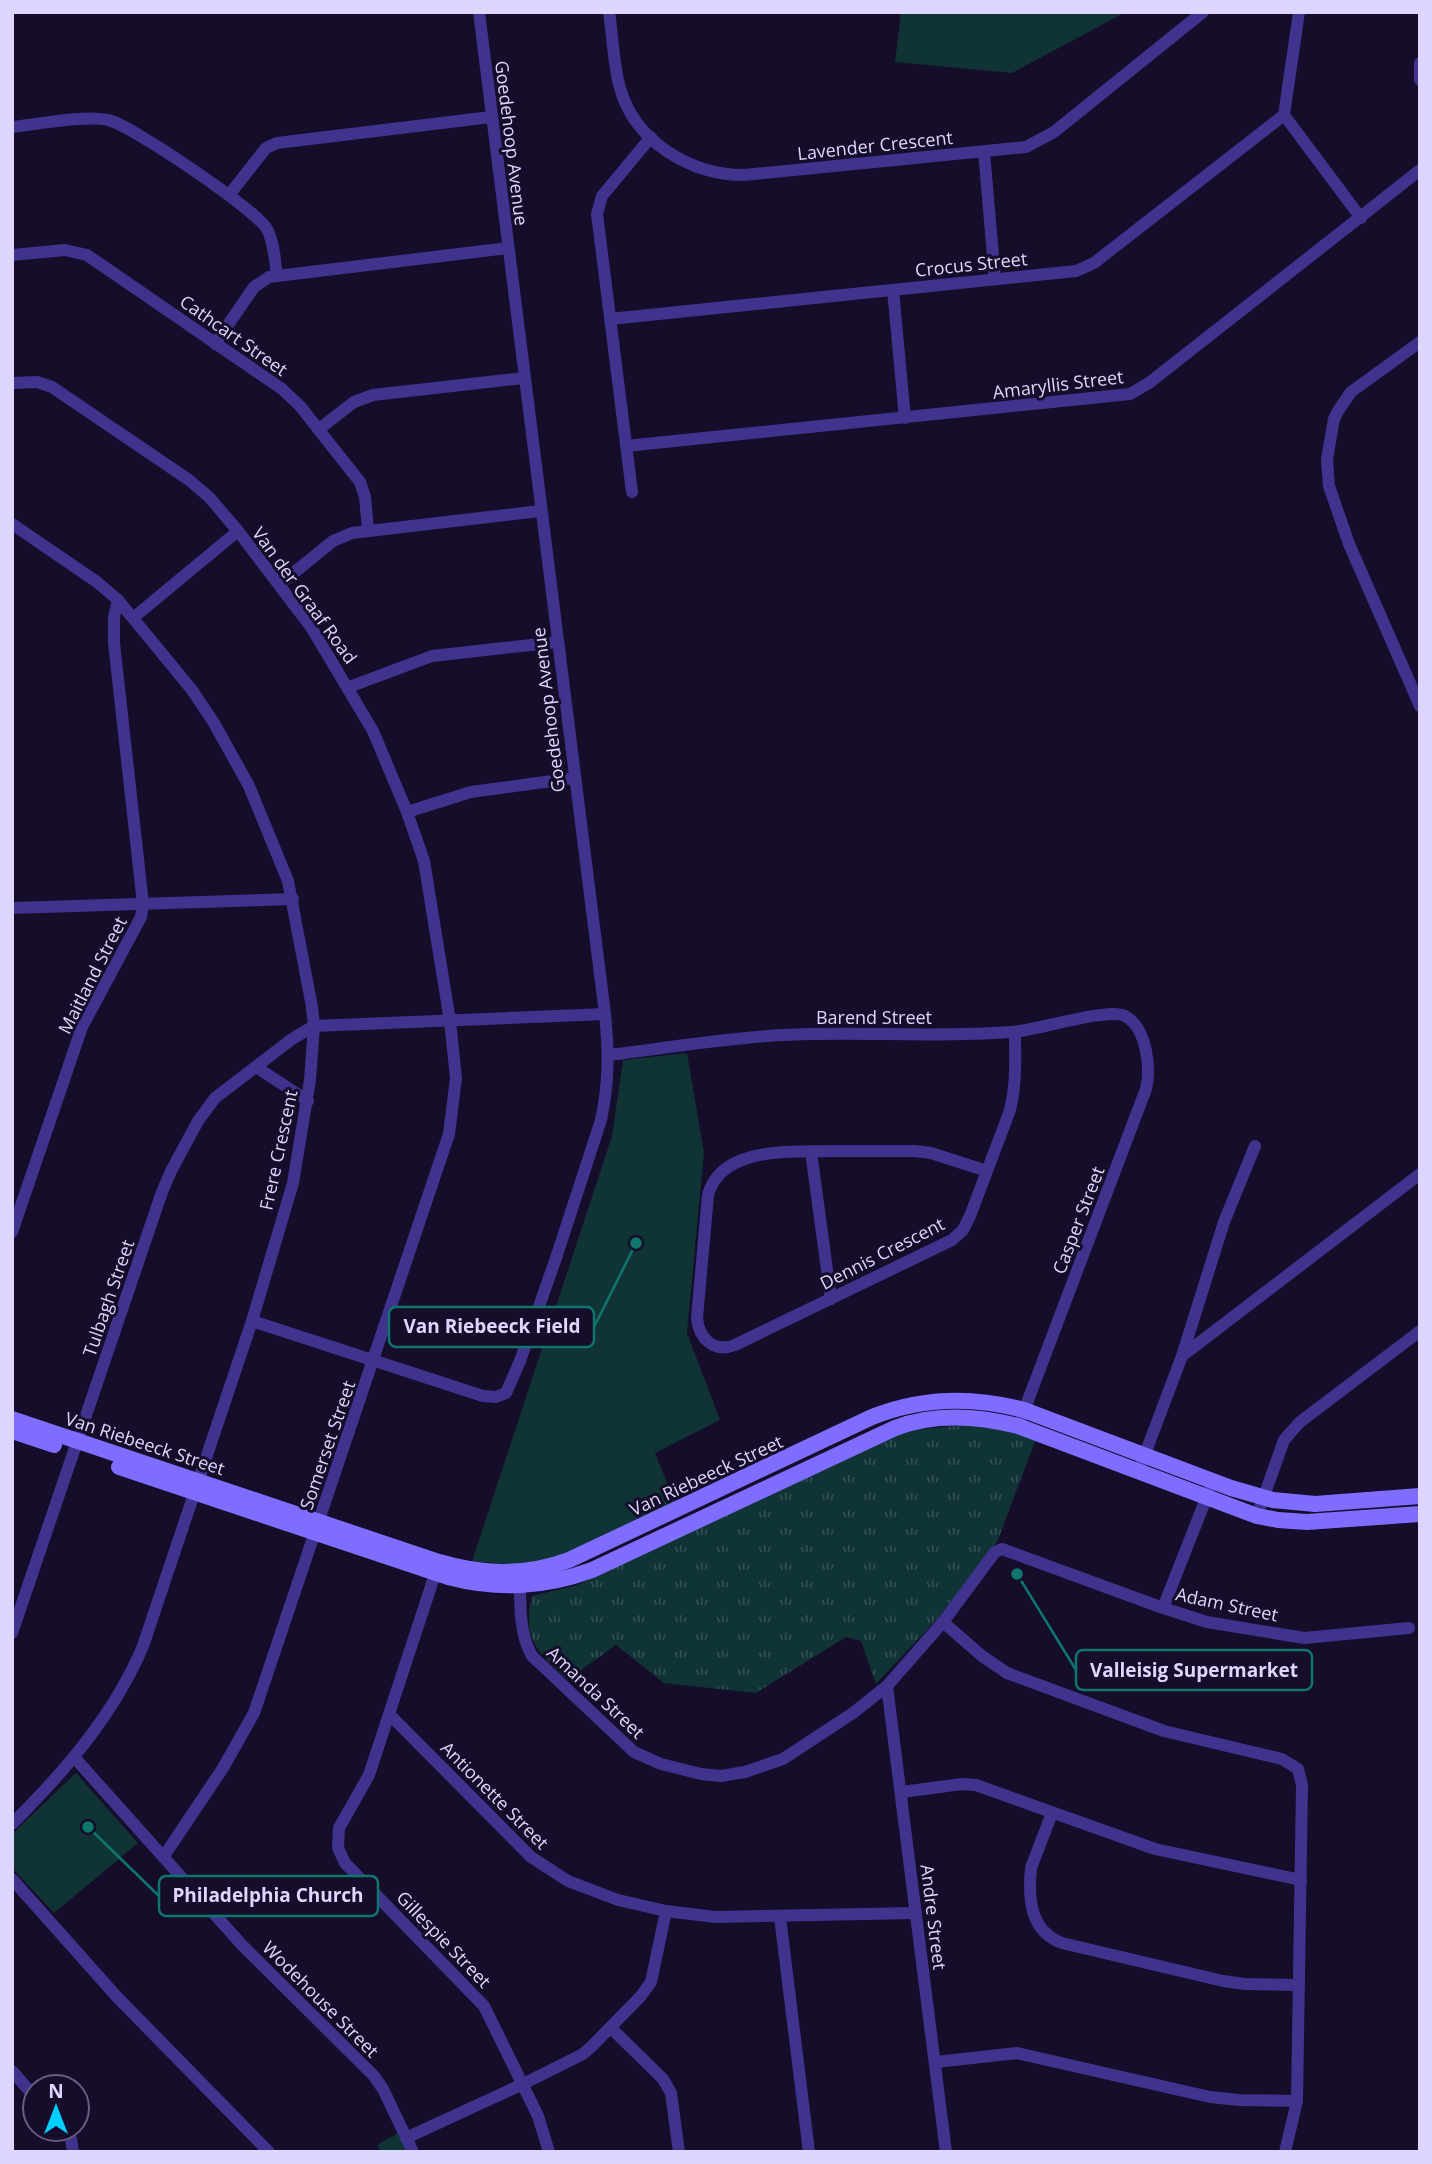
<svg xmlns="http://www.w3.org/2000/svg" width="1432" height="2164" font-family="'Open Sans',sans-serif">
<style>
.grass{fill:url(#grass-tufts)}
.park{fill:#103335}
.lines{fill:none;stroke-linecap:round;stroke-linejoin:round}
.street{stroke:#3f338e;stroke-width:12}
.secondary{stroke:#7e6dff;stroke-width:16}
.labels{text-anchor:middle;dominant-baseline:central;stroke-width:6;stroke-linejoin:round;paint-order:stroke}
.street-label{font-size:18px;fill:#dfd6ff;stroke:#150d2a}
.leader{fill:none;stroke:#0f766e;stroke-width:2.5}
.callout-dot{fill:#0f766e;stroke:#150d2a;stroke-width:2.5}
.callout{fill:#150d2a;stroke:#0f766e;stroke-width:2.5}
.callout-label{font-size:19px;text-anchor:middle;font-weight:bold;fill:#dfd6ff}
</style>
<defs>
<pattern id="grass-tufts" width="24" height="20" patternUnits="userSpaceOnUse" patternTransform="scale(1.75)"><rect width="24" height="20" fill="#103335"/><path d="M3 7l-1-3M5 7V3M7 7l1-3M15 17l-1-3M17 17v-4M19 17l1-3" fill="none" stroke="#325053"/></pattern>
</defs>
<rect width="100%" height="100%" fill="#150d2a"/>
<path class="grass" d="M968,1425L1017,1432L1036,1439L997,1542L938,1618L876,1684L861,1641L846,1637L756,1693L664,1683L616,1645L567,1680C537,1651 522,1640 532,1596L577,1585L905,1430Z"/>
<g class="park">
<path d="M901,12H1126L1012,73L895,62Z"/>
<path d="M687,1053L704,1153L687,1333L720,1420L655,1453L676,1504L559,1558L519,1565L472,1561L612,1136L623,1060Z"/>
<path d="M76,1773L138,1843L54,1913L12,1868V1834Z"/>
<path d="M398,2133L407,2152H380L377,2145Z"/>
</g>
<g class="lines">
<g class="street">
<path d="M609,12C613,37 613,64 620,88C635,142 691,175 744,175L1026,147L1054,132L1203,12"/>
<path d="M1299,12L1284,115L1361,218"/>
<path d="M1420,63V80"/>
<path d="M12,127C39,124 84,115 108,120C130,124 256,210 267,229C274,242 275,261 277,276"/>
<path d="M984,152L995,279"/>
<path d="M229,195L266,148L277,143L491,117"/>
<path d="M12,255L65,250L87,255L282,389L300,406L360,482L365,497L368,530"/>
<path d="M893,290L905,418"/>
<path d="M610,319L1076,271L1094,263L1284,115"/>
<path d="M1420,342L1351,392L1338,411L1334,419L1327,459L1329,486L1349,544L1420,706"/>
<path d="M215,344L254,287L269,277L508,248"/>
<path d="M12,383L37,382L52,387L189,480L209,497L238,531L311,627L373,731L407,812L424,861L450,1021L456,1078L449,1134L254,1713L223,1768L164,1856"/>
<path d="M319,429L354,402L373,395L524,378"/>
<path d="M626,446L1130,394L1149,383L1420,170"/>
<path d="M632,492L597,214L602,196L651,137"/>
<path d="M12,524L97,582L118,600L192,690L214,723L249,786L288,881L312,1007L314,1026L310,1080L293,1183L252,1321L143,1646C114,1715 64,1772 12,1824"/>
<path d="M280,584L333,541L352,533L540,511"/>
<path d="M133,618L238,531"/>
<path d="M349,687L432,656L558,642"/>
<path d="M407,812L471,792L574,778"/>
<path d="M12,908L293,899"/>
<path d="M609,1055C667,1048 725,1038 783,1035C859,1031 935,1038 1011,1032C1035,1031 1108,1007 1125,1016C1147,1028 1151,1068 1146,1089L1022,1416"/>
<path d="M256,1067L308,1101"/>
<path d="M811,1152L831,1299"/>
<path d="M987,1171L931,1153L915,1151C887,1151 860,1151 832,1151C792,1152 721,1146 708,1195L697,1318C699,1339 714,1353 735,1345L952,1240L963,1230L970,1216L1009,1113C1017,1086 1015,1059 1015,1032"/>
<path d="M12,1232L82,1027L141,917L143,904L114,643V617L118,600"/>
<path d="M252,1321L483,1396L496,1397L506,1393L520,1361L557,1255L601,1120C609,1082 609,1053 605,1014L479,12"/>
<path d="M1182,1356L1420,1174"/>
<path d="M1142,1462L1182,1356L1224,1222L1255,1146"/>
<path d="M1257,1516L1284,1440L1300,1422L1420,1331"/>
<path d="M438,1565L369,1775L339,1828L338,1848L345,1863L484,2006L538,2116L549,2152"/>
<path d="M520,1577C520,1602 519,1634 532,1656L634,1752L661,1764L701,1774L721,1776L745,1772L783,1759L853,1713L887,1686L943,1622L995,1552L1002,1549L1163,1608L1207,1622L1304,1638L1409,1628"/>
<path d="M1163,1608L1209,1491"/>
<path d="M943,1622L982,1656L1007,1673L1164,1731L1282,1759L1298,1769L1302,1785L1297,2101L1285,2152"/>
<path d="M12,1633L162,1192L171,1171L198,1121L215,1098L292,1039L314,1026L605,1014"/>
<path d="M887,1686L946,2152"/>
<path d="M390,1715L531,1857L568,1881L618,1900L666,1911L715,1917L916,1913"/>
<path d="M74,1757L242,1945L374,2076L383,2089L413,2152"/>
<path d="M902,1792L962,1784L976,1785L1155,1849L1301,1880"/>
<path d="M1052,1813L1031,1868C1028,1899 1030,1931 1062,1943L1223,1981L1245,1984L1299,1985"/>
<path d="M12,1879L117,1997L269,2152"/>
<path d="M780,1917L809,2152"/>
<path d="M611,2028L663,2079L671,2093L679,2152"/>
<path d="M936,2062L1017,2053L1210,2097L1239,2100L1297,2101"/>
<path d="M12,2071L35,2097"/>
<path d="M63,2129L71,2139L73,2152"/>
<path d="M406,2138L523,2084L583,2054L592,2046L640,1997L651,1982L666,1911"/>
</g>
<g class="secondary">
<path d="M12,1419L439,1562C482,1575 526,1576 569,1560L872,1417C922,1397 972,1396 1024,1410L1231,1488L1273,1500L1315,1504L1420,1496"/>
<path d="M12,1431L54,1445"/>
<path d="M119,1467L448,1577C498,1590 543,1588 592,1570L895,1428C934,1413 978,1416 1018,1426L1257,1516L1278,1520L1307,1522L1420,1514"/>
</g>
</g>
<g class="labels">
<g class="street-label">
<text transform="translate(512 143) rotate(83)">Goedehoop Avenue</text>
<text transform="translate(875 145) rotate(-6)">Lavender Crescent</text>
<text transform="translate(971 264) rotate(-6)">Crocus Street</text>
<text transform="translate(234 335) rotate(35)">Cathcart Street</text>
<text transform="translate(1058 384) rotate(-7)">Amaryllis Street</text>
<text transform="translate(305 595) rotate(54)">Van der Graaf Road</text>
<text transform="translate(548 710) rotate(-97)">Goedehoop Avenue</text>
<text transform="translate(92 975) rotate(-63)">Maitland Street</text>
<text x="874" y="1017">Barend Street</text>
<text transform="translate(278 1150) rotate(-78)">Frere Crescent</text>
<text transform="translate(1078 1220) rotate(-69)">Casper Street</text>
<text transform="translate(882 1253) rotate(-27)">Dennis Crescent</text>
<text transform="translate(108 1298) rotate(-71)">Tulbagh Street</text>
<text transform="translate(145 1443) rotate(18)">Van Riebeeck Street</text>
<text transform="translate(327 1445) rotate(-71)">Somerset Street</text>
<text transform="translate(706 1475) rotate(-25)">Van Riebeeck Street</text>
<text transform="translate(1227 1604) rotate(12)">Adam Street</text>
<text transform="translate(596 1692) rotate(43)">Amanda Street</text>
<text transform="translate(495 1795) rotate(45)">Antionette Street</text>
<text transform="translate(934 1917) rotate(83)">Andre Street</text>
<text transform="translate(444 1939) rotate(46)">Gillespie Street</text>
<text transform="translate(321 1999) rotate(45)">Wodehouse Street</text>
</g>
</g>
<path class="leader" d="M636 1243L594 1327M1017 1574L1076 1670M88 1827L159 1896"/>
<g class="callout-dot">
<circle cx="636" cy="1243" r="7"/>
<circle cx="1017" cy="1574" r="7"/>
<circle cx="88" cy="1827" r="7"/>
</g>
<g class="callout">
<rect x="389" y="1307" width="205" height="40" rx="7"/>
<rect x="1076" y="1650" width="236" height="40" rx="7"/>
<rect x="159" y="1876" width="219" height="40" rx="7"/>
</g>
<g class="callout-label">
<text x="492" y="1333">Van Riebeeck Field</text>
<text x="1194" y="1677">Valleisig Supermarket</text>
<text x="268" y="1902">Philadelphia Church</text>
</g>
<rect width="1432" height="2164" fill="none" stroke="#dfd6ff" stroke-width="28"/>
<g transform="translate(56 2108)"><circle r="33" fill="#150d2a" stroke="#665d7f" stroke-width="2"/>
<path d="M0-5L12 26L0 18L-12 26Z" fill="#02cfff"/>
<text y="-10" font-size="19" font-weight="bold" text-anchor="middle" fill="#dfd6ff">N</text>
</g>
</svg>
